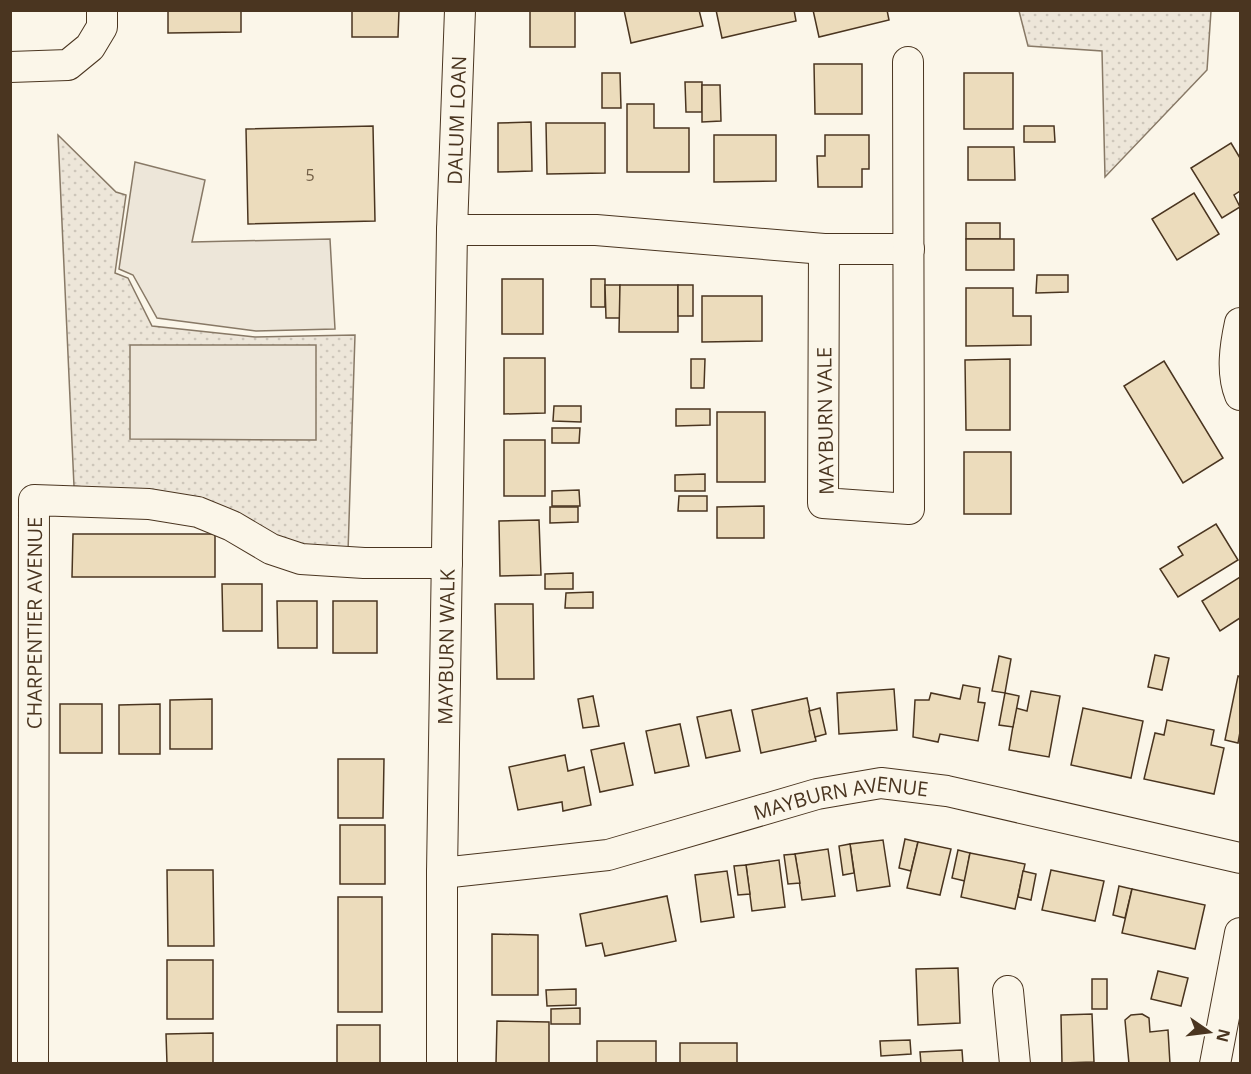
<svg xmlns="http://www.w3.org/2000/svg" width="1251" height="1074" font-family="'Open Sans',sans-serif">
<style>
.grass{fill:url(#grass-dots);stroke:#887966;stroke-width:1.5}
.park{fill:#ede6d9;stroke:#887966;stroke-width:1.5}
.building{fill:#ecdcbc;stroke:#4a3520;stroke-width:1.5}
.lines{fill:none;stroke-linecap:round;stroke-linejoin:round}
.street-casing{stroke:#4a3520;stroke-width:32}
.street{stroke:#fbf6e9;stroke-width:30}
.labels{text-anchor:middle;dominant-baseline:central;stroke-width:4.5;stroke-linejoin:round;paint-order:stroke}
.number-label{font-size:16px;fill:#725f47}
.street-label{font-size:20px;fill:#4a3520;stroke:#fbf6e9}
</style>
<defs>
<pattern id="grass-dots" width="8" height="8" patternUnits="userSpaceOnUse" patternTransform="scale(1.5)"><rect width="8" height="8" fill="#ede6d9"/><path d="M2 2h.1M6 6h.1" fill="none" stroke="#cdc6ba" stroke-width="1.8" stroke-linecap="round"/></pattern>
</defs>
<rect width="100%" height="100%" fill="#fbf6e9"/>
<g class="grass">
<path d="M1019,11H1211L1207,70L1105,177L1102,51L1028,46Z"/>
<path d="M58,135L116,192L126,195L115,273L128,278L152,326L255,337L355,335L348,552L307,548L144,493L74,486Z"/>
</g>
<g class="park">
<path d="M135,162L205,180L192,242L330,239L335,329L256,331L157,318L133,275L119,269Z"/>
<path d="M130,345H316V440L130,439Z"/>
</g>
<g class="building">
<path d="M168,10H241V32L168,33Z"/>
<path d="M352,10H399L398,37H352Z"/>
<rect x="530" y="10" width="45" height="37"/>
<path d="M624,10H699L703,26L631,43Z"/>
<path d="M716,10H794L796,21L722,38Z"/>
<path d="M813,10H887L889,20L819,37Z"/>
<path d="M814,64H862V114H815Z"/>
<path d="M602,73H620L621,108H602Z"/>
<rect x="964" y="73" width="49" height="56"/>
<path d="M685,82H702V112H686Z"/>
<path d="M702,85H720L721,121L702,122Z"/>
<path d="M627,104H654V128H689V172H627Z"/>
<path d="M531,122L532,171L498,172V123Z"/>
<path d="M546,123H605V173L547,174Z"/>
<path d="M373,126L375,221L248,224L246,129Z"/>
<path d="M1024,126H1054L1055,142H1024Z"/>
<path d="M714,135H776V181L714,182Z"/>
<path d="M825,135H869V169H862V187H818L817,156H825Z"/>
<path d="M1231,143L1240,158V191L1234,195L1240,207L1222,218L1191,168Z"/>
<path d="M968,147H1014L1015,180H968Z"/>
<path d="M1194,193L1219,234L1177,260L1152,219Z"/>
<rect x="966" y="223" width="34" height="16"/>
<rect x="966" y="239" width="48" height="31"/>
<path d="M1037,275H1068V292L1036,293Z"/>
<rect x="502" y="279" width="41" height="55"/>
<rect x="591" y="279" width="14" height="28"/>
<path d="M605,285H620V318H606Z"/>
<path d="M620,285H678V332H619Z"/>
<rect x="678" y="285" width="15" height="31"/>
<path d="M966,288H1013V316H1031V345L966,346Z"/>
<path d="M702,296H762V341L702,342Z"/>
<path d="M504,358H545V413L504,414Z"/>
<path d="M691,359H705L704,388H691Z"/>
<path d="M1010,359V430H966L965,360Z"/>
<path d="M1164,361L1223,458L1183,483L1124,386Z"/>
<path d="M554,406H581V422L553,421Z"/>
<path d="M676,409H710V425L676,426Z"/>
<rect x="717" y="412" width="48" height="70"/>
<path d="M552,428H580L579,443H552Z"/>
<rect x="504" y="440" width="41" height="56"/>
<rect x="964" y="452" width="47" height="62"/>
<path d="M705,474V491H675V475Z"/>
<path d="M579,490L580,506H552V491Z"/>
<path d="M679,496H707V511H678Z"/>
<path d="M764,506V538H717V507Z"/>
<path d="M550,507H578V522L550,523Z"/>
<path d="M539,520L541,575L500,576L499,521Z"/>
<path d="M1216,524L1238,560L1178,597L1160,569L1183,555L1178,547Z"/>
<path d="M73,534H215V577H72Z"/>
<path d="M573,573V589H545V574Z"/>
<path d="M1240,577V618L1220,631L1202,601Z"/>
<path d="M222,584H262V631H223Z"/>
<path d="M593,592V608H565L566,593Z"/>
<path d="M277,601H317V648H278Z"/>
<rect x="333" y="601" width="44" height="52"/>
<path d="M495,604H533L534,679H497Z"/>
<path d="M1155,655L1169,658L1162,690L1148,687Z"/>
<path d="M999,656L1011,659L1005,693L992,691Z"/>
<path d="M1238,676L1240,677V732L1238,743L1225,740Z"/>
<path d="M963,685L980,688L978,702L985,703L978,741L940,734L938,742L913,737L915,700H929L931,693L960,699Z"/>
<path d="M894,689L897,730L839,734L837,693Z"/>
<path d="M1031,691L1060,696L1049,757L1009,750L1016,708L1027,711Z"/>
<path d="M1005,693L1019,696L1013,727L999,725Z"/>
<path d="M593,696L599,726L583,728L578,699Z"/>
<path d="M807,698L816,741L761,753L752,710Z"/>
<path d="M212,699V749H170V700Z"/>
<rect x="60" y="704" width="42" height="49"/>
<path d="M160,704V754H119V705Z"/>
<path d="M820,708L826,734L815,737L809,711Z"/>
<path d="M1083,708L1143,721L1131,778L1071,765Z"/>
<path d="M731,710L740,751L706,758L697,717Z"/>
<path d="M1167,720L1214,730L1211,745L1224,748L1214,794L1144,779L1155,733L1164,735Z"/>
<path d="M680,724L689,766L655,773L646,731Z"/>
<path d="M624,743L633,785L600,792L591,750Z"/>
<path d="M565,755L568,771L584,767L591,805L563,811L562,802L518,810L509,767Z"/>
<path d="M338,759H384L383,818H338Z"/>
<rect x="340" y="825" width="45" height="59"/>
<path d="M905,839L918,842L911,871L899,868Z"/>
<path d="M883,840L890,886L857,891L850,844Z"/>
<path d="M918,842L951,849L940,895L907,888Z"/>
<path d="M850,844L854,873L843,875L839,846Z"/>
<path d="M828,849L835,896L802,900L795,854Z"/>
<path d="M958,850L970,853L965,881L952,878Z"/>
<path d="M970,853L1025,864L1015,909L961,897Z"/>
<path d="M795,854L800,883L788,884L784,855Z"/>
<path d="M779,860L785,907L752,911L746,865Z"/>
<path d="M746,865L750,894L738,895L734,866Z"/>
<path d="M167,870H213L214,946H168Z"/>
<path d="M1051,870L1104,881L1095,921L1042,910Z"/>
<path d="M727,871L734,917L701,922L695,875Z"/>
<path d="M1023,871L1036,874L1031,900L1018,897Z"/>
<path d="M1119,886L1132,889L1125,918L1113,915Z"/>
<path d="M1132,889L1205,905L1195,949L1122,933Z"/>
<path d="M667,896L676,941L605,956L602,943L586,946L580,914Z"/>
<rect x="338" y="897" width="44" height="115"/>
<path d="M492,934L538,935V995H492Z"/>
<rect x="167" y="960" width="46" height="59"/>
<path d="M958,968L960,1023L918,1025L916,969Z"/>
<path d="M1158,971L1188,978L1181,1006L1151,999Z"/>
<rect x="1092" y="979" width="15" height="30"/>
<path d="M576,989V1005L547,1006L546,990Z"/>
<path d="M580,1008V1024H551V1009Z"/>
<path d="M1092,1014L1094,1062L1062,1063L1061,1015Z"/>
<path d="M1142,1014L1149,1018L1150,1032L1168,1030L1170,1064H1129L1125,1020L1131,1015Z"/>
<path d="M497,1021L549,1022V1064H496Z"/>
<rect x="337" y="1025" width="43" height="39"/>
<path d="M213,1033V1064H167L166,1034Z"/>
<path d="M910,1040L911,1054L881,1056L880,1041Z"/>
<rect x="597" y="1041" width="59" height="23"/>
<rect x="680" y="1043" width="57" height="21"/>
<path d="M962,1050L963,1064H921L920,1052Z"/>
</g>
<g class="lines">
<g class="street-casing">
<g id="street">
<path d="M10,67L68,65L90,47L102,27V10"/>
<path d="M452,230H596L824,249H909"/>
<path d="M824,249L823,503L909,509L908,62"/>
<path d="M1240,323C1235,346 1231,373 1240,395"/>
<path id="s1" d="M442,873L608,855L817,794L881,783L947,791L1240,858"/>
<path d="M1008,991L1015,1064"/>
<path id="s2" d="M33,1064L34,500L149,504L198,512L232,526L271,549L301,559L364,563H447"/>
<path id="s3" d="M442,1064V873L452,230L460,10"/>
<path d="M1215,1064L1240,933"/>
</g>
</g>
<use href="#street" class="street"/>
</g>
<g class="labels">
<g class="number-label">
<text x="310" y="175">5</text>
</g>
<g class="street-label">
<text stroke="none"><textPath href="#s3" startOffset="944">DALUM LOAN</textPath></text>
<text transform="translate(825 421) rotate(-91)">MAYBURN VALE</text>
<text stroke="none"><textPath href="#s2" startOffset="441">CHARPENTIER AVENUE</textPath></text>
<text stroke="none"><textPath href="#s3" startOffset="417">MAYBURN WALK</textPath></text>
<text stroke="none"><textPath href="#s1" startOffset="408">MAYBURN AVENUE</textPath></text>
</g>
</g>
<rect width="1251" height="1074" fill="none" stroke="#4a3520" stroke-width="24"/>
<g transform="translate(1209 1032) rotate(104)" stroke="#fbf6e9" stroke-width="4.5" paint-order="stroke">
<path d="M0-4.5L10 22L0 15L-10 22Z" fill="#4a3520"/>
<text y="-9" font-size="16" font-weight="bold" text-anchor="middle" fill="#4a3520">N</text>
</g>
</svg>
